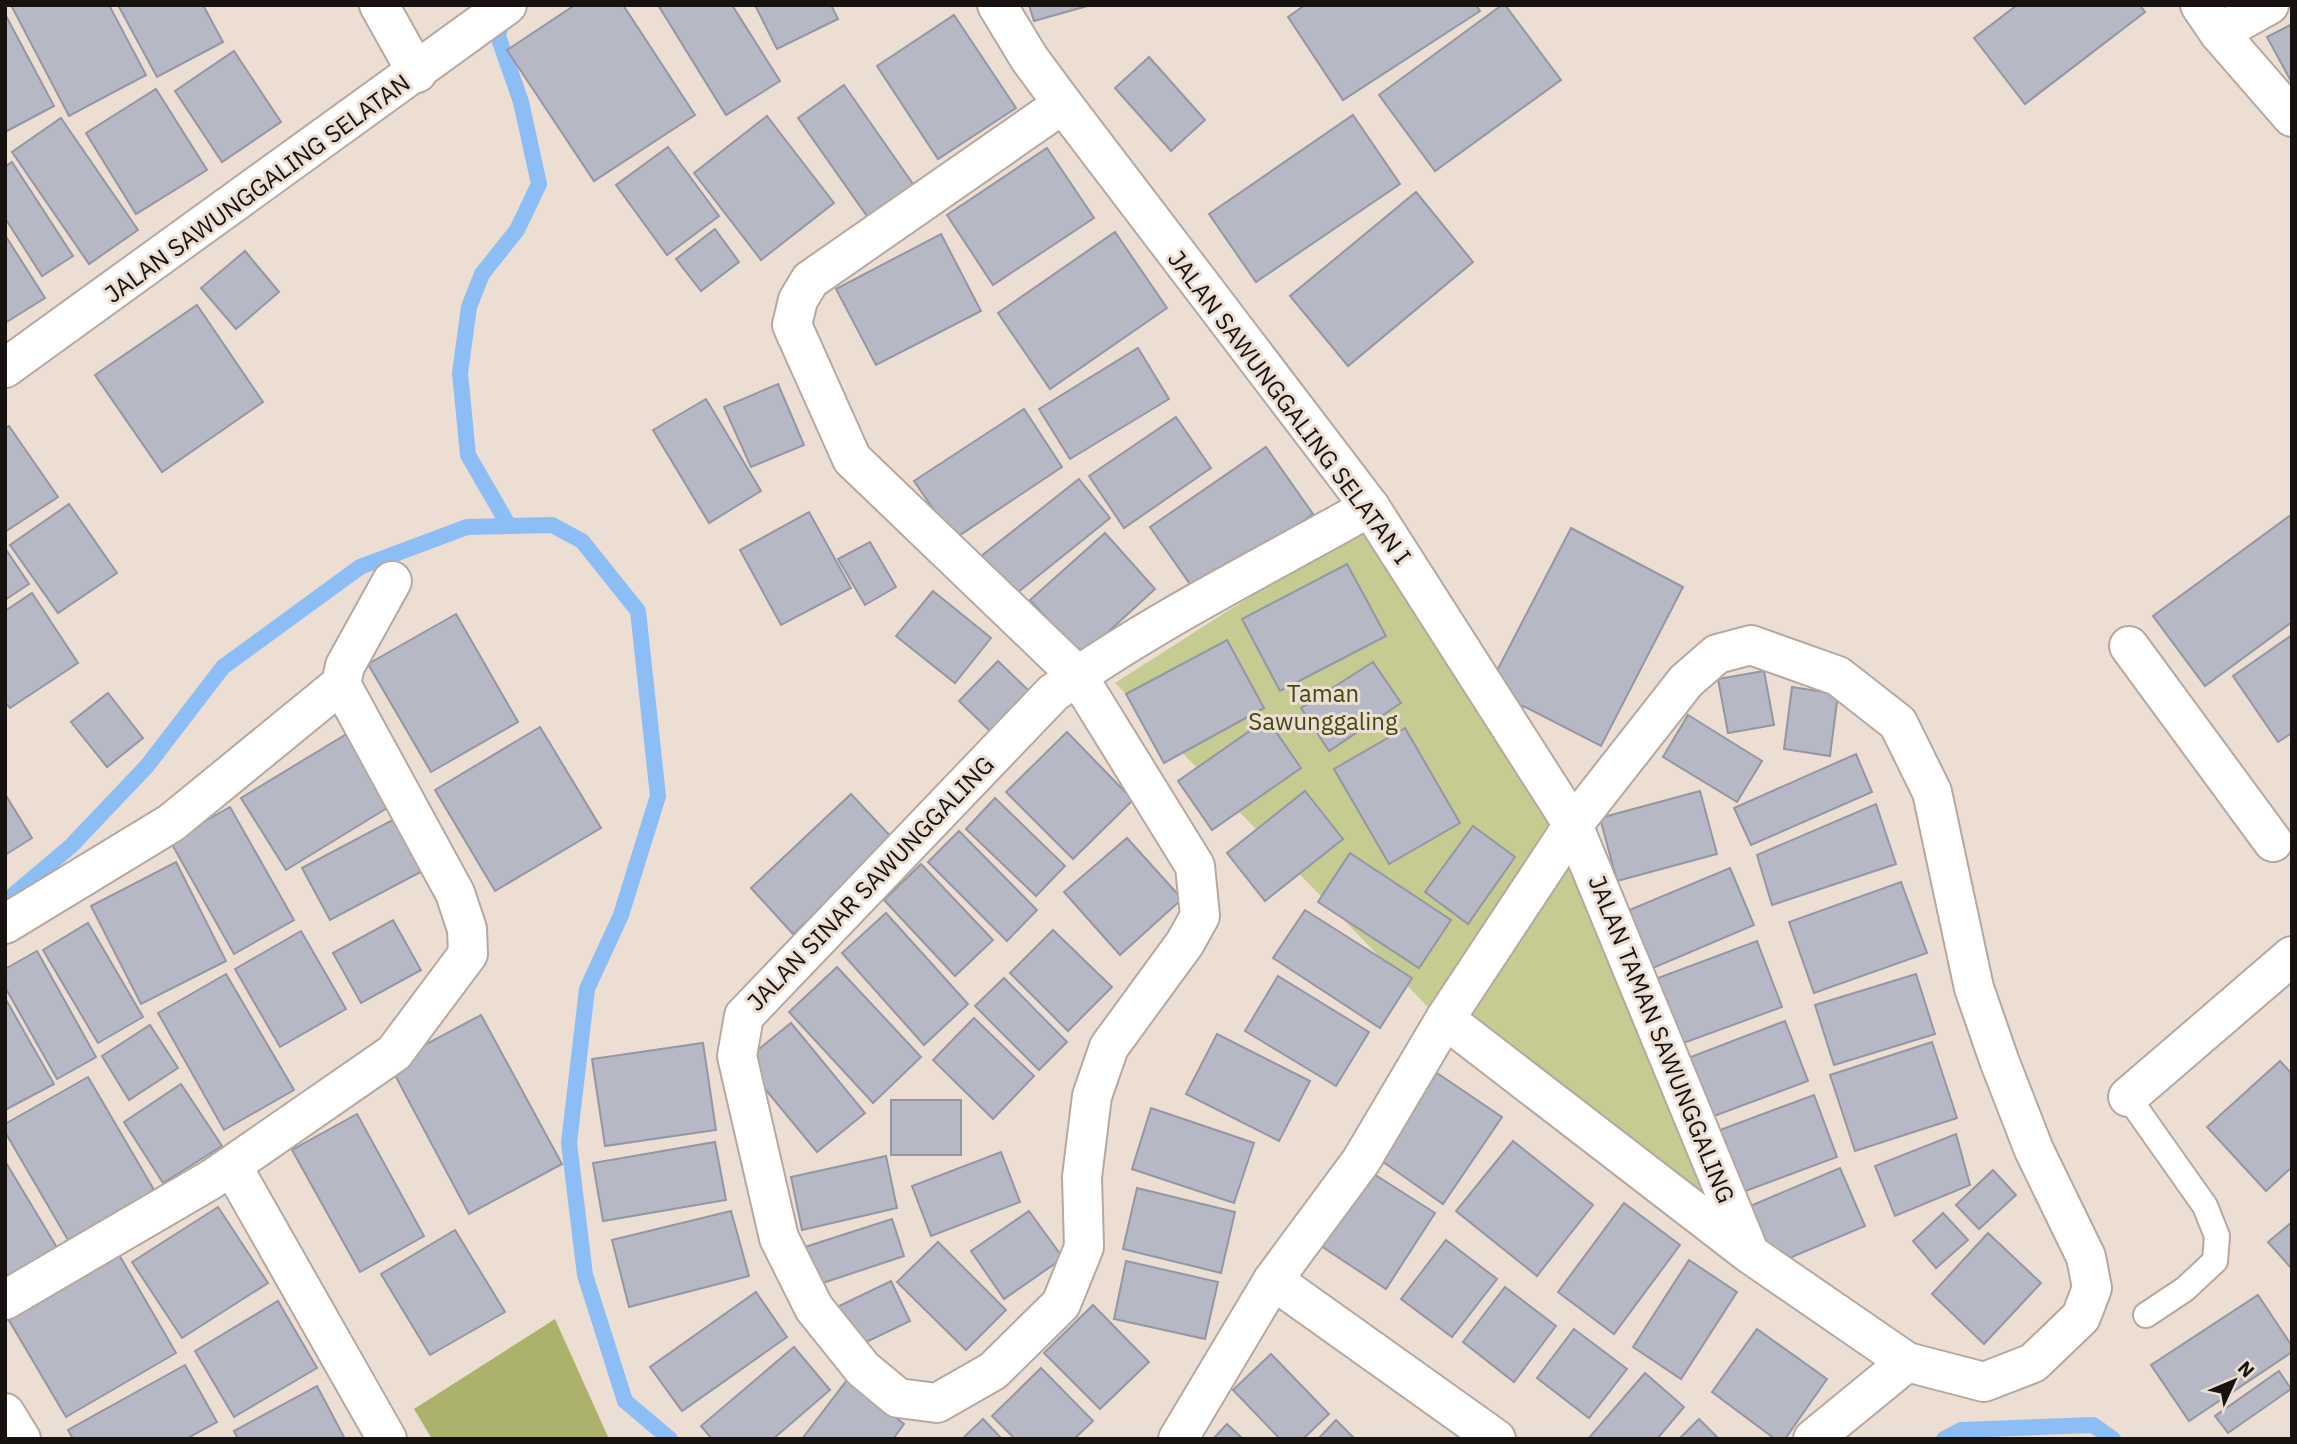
<svg xmlns="http://www.w3.org/2000/svg" width="2297" height="1444" font-family="'IBM Plex Sans',sans-serif">
<style>
.green{fill:#c5cb91}
.forest{fill:#acb26b}
.lines{fill:none;stroke-linecap:round;stroke-linejoin:round}
.stream{stroke:#8cbef5;stroke-width:16}
.building{fill:#b6b8c6;stroke:#9496a4;stroke-width:2}
.service-casing{stroke:#b6a89f;stroke-width:28}
.minor-casing{stroke:#b6a89f;stroke-width:42}
.service{stroke:#fff;stroke-width:24}
.minor{stroke:#fff;stroke-width:38}
.labels{text-anchor:middle;dominant-baseline:central;stroke-width:6;stroke-linejoin:round;paint-order:stroke}
.street-label{font-size:24px;fill:#17120f;stroke:#edded4}
.park-label{font-size:24px;fill:#444811;stroke:#edded4}
</style>
<rect width="100%" height="100%" fill="#edded4"/>
<path class="green" d="M1364,524L1569,849L1728,1220L1427,1006L1115,683Z"/>
<path class="forest" d="M555,1319L609,1439H432L414,1409Z"/>
<g class="lines">
<g class="stream">
<path d="M503,14L498,36L521,102L539,184L517,230L482,274L469,307L460,373L468,455L509,526"/>
<path d="M5,902L71,846L147,766L223,667L360,567L467,527L552,525L582,541L638,611L658,796L621,915L587,989L569,1143L585,1275L625,1401L670,1439"/>
<path d="M1944,1439L1961,1430L2093,1425L2113,1439"/>
</g>
</g>
<g class="building">
<path d="M11,5H109L146,75L69,116Z"/>
<path d="M118,5H203L223,42L157,77Z"/>
<path d="M575,5H623L695,115L594,181L507,50Z"/>
<path d="M658,5H732L780,81L726,115Z"/>
<path d="M755,5H831L838,19L777,49Z"/>
<path d="M1029,5H1091L1034,21Z"/>
<path d="M1305,5H1476L1480,11L1343,100L1288,17Z"/>
<path d="M1502,5H1505L1561,80L1435,171L1379,95Z"/>
<path d="M2017,5H2140L2145,12L2025,104L1974,38Z"/>
<path d="M5,14L54,106L5,132Z"/>
<path d="M954,15L1016,108L938,159L877,66Z"/>
<path d="M2292,24V83L2267,37Z"/>
<path d="M234,51L281,122L222,162L175,91Z"/>
<path d="M1149,57L1205,120L1171,151L1115,88Z"/>
<path d="M844,85L920,194L874,226L798,118Z"/>
<path d="M156,89L207,170L136,214L86,133Z"/>
<path d="M1353,115L1400,184L1256,282L1209,214Z"/>
<path d="M767,116L834,203L761,260L694,173Z"/>
<path d="M61,118L138,230L89,264L12,152Z"/>
<path d="M668,147L719,216L667,255L616,185Z"/>
<path d="M1047,148L1094,218L993,285L947,215Z"/>
<path d="M12,162L73,256L42,276L5,218V167Z"/>
<path d="M1416,192L1473,262L1348,366L1290,296Z"/>
<path d="M715,229L739,262L701,291L676,259Z"/>
<path d="M1115,232L1167,308L1050,389L998,313Z"/>
<path d="M941,234L981,311L876,365L836,289Z"/>
<path d="M5,235L45,298L5,323Z"/>
<path d="M245,251L279,292L236,329L201,288Z"/>
<path d="M197,305L263,402L162,472L95,375Z"/>
<path d="M1138,348L1169,399L1070,459L1039,409Z"/>
<path d="M778,384L804,445L751,467L724,407Z"/>
<path d="M706,399L761,491L709,523L653,430Z"/>
<path d="M1024,409L1062,467L954,539L914,481Z"/>
<path d="M1176,417L1211,468L1124,528L1089,476Z"/>
<path d="M9,426L58,497L5,532V428Z"/>
<path d="M1266,447L1313,514L1197,594L1150,527Z"/>
<path d="M1079,479L1110,518L1012,597L980,557Z"/>
<path d="M69,504L117,573L58,613L10,545Z"/>
<path d="M809,512L851,588L781,625L740,550Z"/>
<path d="M2292,514V622L2205,686L2153,616Z"/>
<path d="M1571,528L1683,587L1601,746L1488,688Z"/>
<path d="M1105,533L1155,589L1082,656L1030,600Z"/>
<path d="M870,542L896,587L865,605L838,559Z"/>
<path d="M5,548L29,584L5,600Z"/>
<path d="M1347,564L1386,636L1280,691L1242,619Z"/>
<path d="M933,591L991,638L955,683L896,636Z"/>
<path d="M32,593L78,663L10,708L5,702V611Z"/>
<path d="M456,614L518,722L431,772L368,664Z"/>
<path d="M2292,635V733L2278,742L2233,676Z"/>
<path d="M1227,640L1264,708L1164,763L1126,694Z"/>
<path d="M998,661L1030,692L990,731L959,701Z"/>
<path d="M1373,662L1401,703L1329,751L1301,708Z"/>
<path d="M1764,671L1774,725L1728,733L1718,679Z"/>
<path d="M1792,687L1838,694L1830,756L1784,749Z"/>
<path d="M108,693L143,738L107,767L71,722Z"/>
<path d="M1688,715L1762,761L1737,802L1663,757Z"/>
<path d="M1267,719L1301,768L1212,830L1178,781Z"/>
<path d="M540,727L601,828L495,891L435,790Z"/>
<path d="M1405,728L1460,823L1389,864L1334,769Z"/>
<path d="M353,730L397,802L286,870L241,798Z"/>
<path d="M1067,732L1133,800L1073,859L1006,792Z"/>
<path d="M1856,754L1872,792L1751,845L1734,808Z"/>
<path d="M1305,791L1343,839L1265,901L1227,853Z"/>
<path d="M1700,791L1717,854L1617,881L1600,818Z"/>
<path d="M5,794L32,838L5,855Z"/>
<path d="M851,794L894,840L793,934L751,888Z"/>
<path d="M995,798L1065,866L1036,896L966,829Z"/>
<path d="M1876,804L1896,864L1772,905L1757,855Z"/>
<path d="M230,807L294,920L234,954L170,841Z"/>
<path d="M402,815L430,867L330,920L302,868Z"/>
<path d="M1473,826L1515,857L1468,924L1425,892Z"/>
<path d="M959,831L1037,910L1007,941L928,862Z"/>
<path d="M1127,838L1182,899L1120,955L1064,892Z"/>
<path d="M1350,853L1451,920L1419,968L1318,902Z"/>
<path d="M176,862L226,961L141,1004L91,906Z"/>
<path d="M921,864L993,940L955,976L884,900Z"/>
<path d="M1730,868L1754,925L1639,974L1615,916Z"/>
<path d="M1901,882L1927,953L1814,993L1789,922Z"/>
<path d="M1305,910L1412,978L1380,1028L1273,958Z"/>
<path d="M886,913L968,1004L924,1045L842,953Z"/>
<path d="M393,920L421,970L361,1003L333,953Z"/>
<path d="M88,923L143,1017L98,1043L43,950Z"/>
<path d="M1053,930L1112,987L1068,1031L1010,973Z"/>
<path d="M301,931L346,1009L280,1047L235,969Z"/>
<path d="M1757,941L1782,1007L1667,1049L1642,984Z"/>
<path d="M37,951L96,1057L57,1079L5,987V969Z"/>
<path d="M837,967L921,1057L873,1103L789,1012Z"/>
<path d="M226,974L294,1090L224,1130L158,1013Z"/>
<path d="M1916,974L1935,1034L1834,1065L1815,1005Z"/>
<path d="M1278,976L1369,1032L1336,1086L1245,1031Z"/>
<path d="M1004,978L1067,1042L1039,1070L975,1006Z"/>
<path d="M5,998L54,1084L5,1110Z"/>
<path d="M481,1015L562,1164L469,1214L389,1064Z"/>
<path d="M974,1018L1034,1076L993,1119L933,1060Z"/>
<path d="M1785,1021L1808,1081L1698,1122L1675,1063Z"/>
<path d="M791,1023L865,1113L817,1152L743,1062Z"/>
<path d="M150,1025L178,1068L129,1100L102,1056Z"/>
<path d="M1217,1034L1310,1081L1279,1141L1186,1094Z"/>
<path d="M1932,1042L1957,1118L1855,1151L1830,1075Z"/>
<path d="M703,1043L716,1130L605,1146L592,1059Z"/>
<path d="M2280,1061L2292,1074V1167L2266,1191L2207,1127Z"/>
<path d="M1437,1073L1502,1117L1443,1204L1379,1159Z"/>
<path d="M88,1077L154,1190L68,1240L5,1132V1124Z"/>
<path d="M181,1084L222,1146L163,1183L124,1122Z"/>
<path d="M1814,1095L1837,1157L1732,1196L1709,1134Z"/>
<rect x="891" y="1100" width="70" height="55"/>
<path d="M1151,1108L1254,1143L1234,1203L1132,1169Z"/>
<path d="M357,1114L424,1236L360,1272L292,1150Z"/>
<path d="M1956,1134L1970,1185L1895,1216L1875,1166Z"/>
<path d="M1513,1141L1593,1205L1537,1276L1456,1211Z"/>
<path d="M715,1142L726,1200L603,1221L593,1163Z"/>
<path d="M1001,1152L1020,1202L931,1236L912,1186Z"/>
<path d="M886,1156L897,1208L802,1230L791,1177Z"/>
<path d="M5,1161L59,1251L5,1283Z"/>
<path d="M1840,1168L1865,1226L1773,1265L1748,1207Z"/>
<path d="M1366,1169L1435,1213L1386,1289L1318,1244Z"/>
<path d="M1993,1170L2016,1195L1979,1229L1956,1205Z"/>
<path d="M1137,1188L1235,1212L1221,1273L1123,1249Z"/>
<path d="M1624,1203L1680,1245L1614,1334L1558,1292Z"/>
<path d="M218,1207L268,1283L182,1338L132,1262Z"/>
<path d="M731,1211L749,1276L629,1307L612,1240Z"/>
<path d="M1029,1211L1063,1258L1004,1299L971,1251Z"/>
<path d="M1943,1213L1968,1240L1936,1268L1913,1241Z"/>
<path d="M892,1219L904,1256L817,1285L805,1247Z"/>
<path d="M2292,1222V1269L2268,1242Z"/>
<path d="M455,1230L505,1312L430,1355L381,1274Z"/>
<path d="M1988,1233L2041,1283L1984,1344L1932,1294Z"/>
<path d="M1446,1240L1497,1279L1452,1337L1401,1299Z"/>
<path d="M938,1242L1006,1310L966,1350L897,1282Z"/>
<path d="M118,1253L176,1353L66,1417L7,1317Z"/>
<path d="M1689,1260L1737,1292L1681,1379L1633,1347Z"/>
<path d="M1126,1261L1218,1282L1205,1339L1114,1319Z"/>
<path d="M891,1281L910,1321L854,1348L835,1308Z"/>
<path d="M1505,1287L1556,1326L1514,1382L1463,1342Z"/>
<path d="M756,1292L787,1337L682,1411L650,1367Z"/>
<path d="M2258,1295L2292,1346V1352L2189,1421L2151,1365Z"/>
<path d="M278,1301L317,1368L234,1417L195,1351Z"/>
<path d="M1093,1305L1149,1362L1100,1409L1044,1353Z"/>
<path d="M1574,1329L1627,1369L1589,1418L1537,1378Z"/>
<path d="M1757,1329L1827,1379L1785,1439H1775L1712,1392Z"/>
<path d="M794,1347L830,1390L773,1439H712L701,1426Z"/>
<path d="M1271,1354L1329,1414L1303,1439H1280L1233,1390Z"/>
<path d="M185,1365L217,1422L186,1439H73L68,1430Z"/>
<path d="M1041,1368L1093,1421L1074,1439H1015L992,1416Z"/>
<path d="M2279,1371L2291,1389L2228,1433L2215,1416Z"/>
<path d="M1645,1373L1684,1407L1657,1439H1588Z"/>
<path d="M847,1380L904,1424L893,1439H802Z"/>
<path d="M317,1386L345,1439H238L234,1431Z"/>
<path d="M983,1419L1002,1439H962Z"/>
<path d="M1699,1419L1719,1439H1679Z"/>
<path d="M1336,1420L1355,1439H1318Z"/>
<path d="M1227,1424L1243,1439H1213Z"/>
</g>
<g class="lines">
<g class="service-casing">
<path id="service" d="M2128,1097L2205,1206L2217,1236L2215,1261L2185,1289L2146,1315"/>
</g>
<g class="minor-casing">
<g id="minor">
<path d="M379,5L417,73"/>
<path d="M997,5L1029,58L1063,104L1370,507L1573,825L1445,1019L1750,1254L1907,1362L1984,1382L2033,1363L2081,1317L2092,1288L2086,1257L2034,1150L1999,1060L1974,988L1932,792L1898,723L1838,676L1751,645L1717,654L1686,681L1573,825L1750,1254"/>
<path d="M2200,5L2219,33L2292,117"/>
<path d="M2219,33L2269,5"/>
<path d="M1063,104L810,280L798,300L792,325L852,459L1077,675L1195,866L1200,916L1185,943L1109,1047L1092,1096L1082,1177L1084,1247L1061,1304L993,1371L937,1403L898,1398L863,1369L814,1308L779,1238L737,1056L744,1016L1053,693C1152,622 1264,567 1370,507"/>
<path d="M5,368L507,5"/>
<path d="M2129,646L2273,842"/>
<path d="M341,684L345,666L392,581"/>
<path d="M5,924L171,823L341,684L455,893L467,929L468,954L394,1053L212,1179L5,1300"/>
<path d="M1445,1019L1361,1161L1273,1280L1496,1439"/>
<path d="M2128,1097L2292,956"/>
<path d="M232,1166L387,1439"/>
<path d="M5,1413L21,1439"/>
<path d="M1178,1439L1273,1280"/>
<path d="M1813,1439L1907,1362"/>
</g>
</g>
<use href="#service" class="service"/>
<use href="#minor" class="minor"/>
</g>
<g class="labels">
<g class="street-label">
<text transform="translate(257 188) rotate(-36)">JALAN SAWUNGGALING SELATAN</text>
<text transform="translate(1290 407) rotate(53)">JALAN SAWUNGGALING SELATAN I</text>
<text transform="translate(870 883) rotate(-46)">JALAN SINAR SAWUNGGALING</text>
<text transform="translate(1662 1039) rotate(68)">JALAN TAMAN SAWUNGGALING</text>
</g>
<g class="park-label">
<text x="1323" y="693">Taman<tspan x="1323" dy="28">Sawunggaling</tspan></text>
</g>
</g>
<rect width="2297" height="1444" fill="none" stroke="#17120f" stroke-width="14"/>
<g transform="translate(2234 1381) rotate(46)" stroke="#edded4" stroke-width="5" paint-order="stroke">
<path d="M0-5L12 26L0 18L-12 26Z" fill="#17120f"/>
<text y="-10" font-size="19" font-weight="bold" text-anchor="middle" fill="#17120f">N</text>
</g>
</svg>
